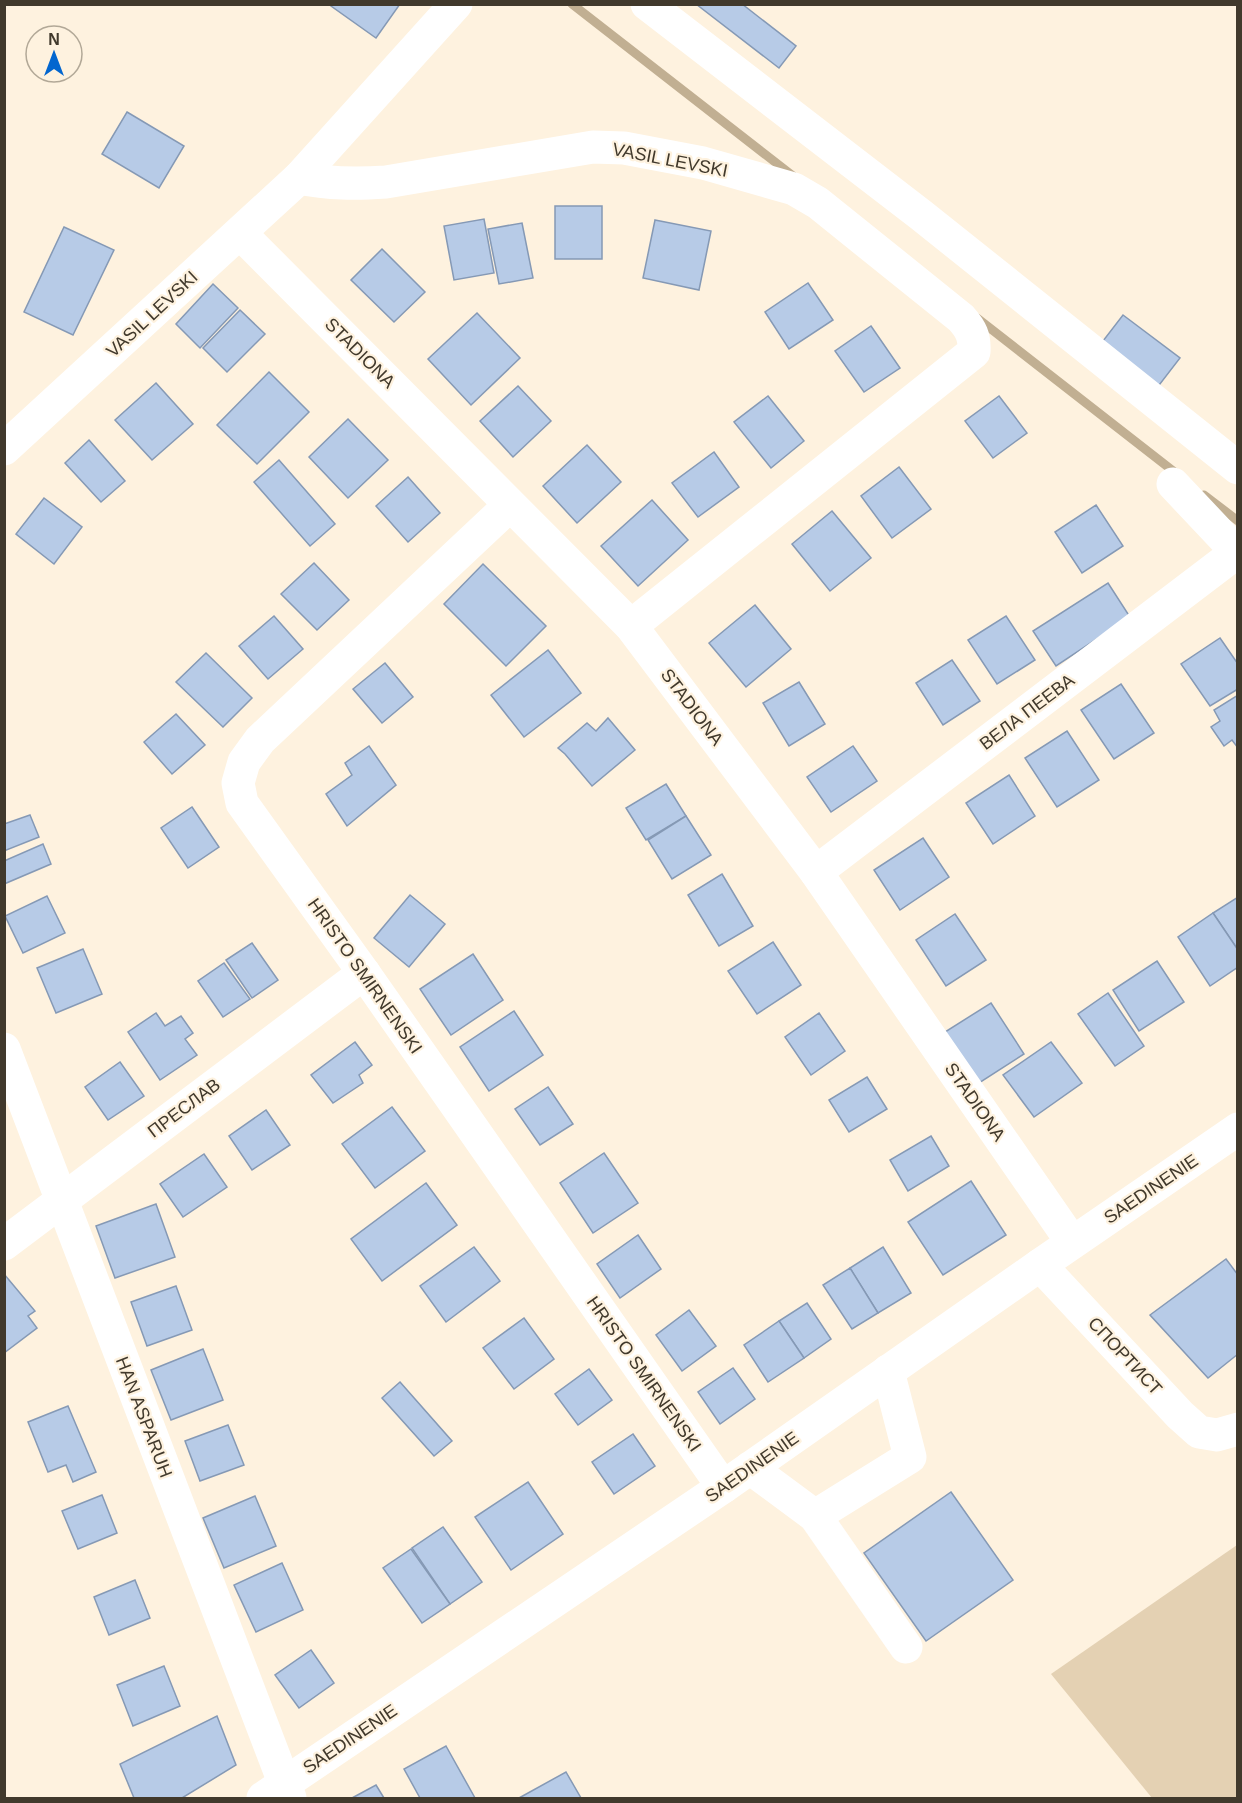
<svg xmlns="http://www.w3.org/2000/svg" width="1242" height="1803" font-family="Arial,sans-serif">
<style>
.grass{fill:#e4d1b3}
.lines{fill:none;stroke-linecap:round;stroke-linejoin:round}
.stream{stroke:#c1af92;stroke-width:9}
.building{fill:#b7cbe7;stroke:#8599b5;stroke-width:1.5}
.minor{stroke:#fff;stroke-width:33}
.labels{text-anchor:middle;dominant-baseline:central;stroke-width:4.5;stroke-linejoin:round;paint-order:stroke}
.street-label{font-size:18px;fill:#41392c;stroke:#fef2df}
</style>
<rect width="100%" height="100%" fill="#fef2df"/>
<path class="grass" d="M1237,1545V1798H1152L1051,1674Z"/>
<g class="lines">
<g class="stream">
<path d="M572,4L793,176"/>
<path d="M977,318L1177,474"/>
<path d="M1204,495L1238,521"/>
</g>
</g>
<g class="building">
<path d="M332,4H400L376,38L331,6Z"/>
<path d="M696,4H742L796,46L779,68Z"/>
<path d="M127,112L184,146L159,188L102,154Z"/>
<rect x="555" y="206" width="47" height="53"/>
<path d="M484,219L494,273L454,280L444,226Z"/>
<path d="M655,220L711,231L699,290L643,278Z"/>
<path d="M522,223L533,278L499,284L488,229Z"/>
<path d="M64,227L114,250L73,335L24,312Z"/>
<path d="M382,249L425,292L394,322L351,280Z"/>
<path d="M808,283L833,320L789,349L765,312Z"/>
<path d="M213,284L238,308L200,348L176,324Z"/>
<path d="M240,310L265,334L227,372L203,348Z"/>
<path d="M477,313L520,358L471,405L428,359Z"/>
<path d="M1123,315L1180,358L1153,393L1096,350Z"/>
<path d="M871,326L900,368L864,392L835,351Z"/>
<path d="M269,372L309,412L257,464L217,425Z"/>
<path d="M156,383L193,424L152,460L115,420Z"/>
<path d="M518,386L551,421L513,457L480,421Z"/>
<path d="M768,396L804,441L771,468L734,422Z"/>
<path d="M999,396L1027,433L993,458L965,421Z"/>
<path d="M348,419L388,460L348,498L309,457Z"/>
<path d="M89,440L125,481L101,502L65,463Z"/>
<path d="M587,445L621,482L577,523L543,486Z"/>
<path d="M714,452L739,487L698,517L672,483Z"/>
<path d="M279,460L335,524L310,546L254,482Z"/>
<path d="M899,467L931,509L892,538L861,496Z"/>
<path d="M408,477L440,513L408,542L376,506Z"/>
<path d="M44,498L82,527L54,564L16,534Z"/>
<path d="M652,500L688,540L638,586L601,546Z"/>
<path d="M1096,505L1123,546L1082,573L1055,532Z"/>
<path d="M832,511L871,558L830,591L792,544Z"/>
<path d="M314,563L349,600L317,630L281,594Z"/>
<path d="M483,564L546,626L506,666L444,604Z"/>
<path d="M1108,583L1130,617L1056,666L1033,631Z"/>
<path d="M755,605L791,649L746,687L709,643Z"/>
<path d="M274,616L303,649L268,679L239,646Z"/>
<path d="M1006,616L1035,660L997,684L968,640Z"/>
<path d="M1220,638L1238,664V689L1210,706L1181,664Z"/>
<path d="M548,650L581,693L524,737L491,695Z"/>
<path d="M206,653L252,698L223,727L176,682Z"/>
<path d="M952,660L980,701L943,725L916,683Z"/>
<path d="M385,663L413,697L382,723L353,689Z"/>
<path d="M799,682L825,724L789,746L763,703Z"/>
<path d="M1121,684L1154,733L1114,759L1081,710Z"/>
<path d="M1238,695V748L1232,740L1224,746L1211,727L1220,721L1214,710Z"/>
<path d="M176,714L205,745L172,774L144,742Z"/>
<path d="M608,718L635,750L592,786L565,754L558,748L587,723L596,731Z"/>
<path d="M1067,731L1099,780L1057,807L1025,758Z"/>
<path d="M369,746L396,785L347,826L326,794L352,775L345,763Z"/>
<path d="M853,746L877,781L831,812L807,777Z"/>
<path d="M1009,775L1035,816L993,844L966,803Z"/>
<path d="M666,784L686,816L646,840L626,808Z"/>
<path d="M192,807L219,847L188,868L161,828Z"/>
<path d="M30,815L39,837L4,851V824Z"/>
<path d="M686,816L711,855L672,879L648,840Z"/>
<path d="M923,838L949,877L900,910L874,870Z"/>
<path d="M43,844L51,864L4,884V861Z"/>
<path d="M722,874L753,926L719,946L688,895Z"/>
<path d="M410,895L445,924L409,967L374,938Z"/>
<path d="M47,896L65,933L23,953L5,916Z"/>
<path d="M1238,897V950L1213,913Z"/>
<path d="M1213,913L1238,950V967L1210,986L1178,937Z"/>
<path d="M955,914L986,960L946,986L916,940Z"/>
<path d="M773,942L801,985L757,1014L728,971Z"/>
<path d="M252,943L278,980L252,998L226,960Z"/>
<path d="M83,949L102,994L56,1013L37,968Z"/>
<path d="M473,954L503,1000L451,1035L420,989Z"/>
<path d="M1157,961L1184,1002L1139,1031L1113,990Z"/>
<path d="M224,963L250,999L223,1017L198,981Z"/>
<path d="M1108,993L1144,1046L1115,1066L1078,1014Z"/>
<path d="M991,1003L1024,1054L979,1083L945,1032Z"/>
<path d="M514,1011L543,1055L489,1091L460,1047Z"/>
<path d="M156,1013L165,1026L181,1016L193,1033L185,1039L197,1055L160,1080L128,1032Z"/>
<path d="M819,1013L845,1051L811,1075L785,1037Z"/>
<path d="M355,1042L372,1065L359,1075L363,1083L333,1103L311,1075Z"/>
<path d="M1051,1042L1082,1083L1034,1117L1003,1075Z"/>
<path d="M120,1062L144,1096L108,1120L85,1087Z"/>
<path d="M867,1077L887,1109L849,1132L829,1100Z"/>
<path d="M548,1087L573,1124L540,1145L515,1109Z"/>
<path d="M392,1107L425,1151L375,1188L342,1144Z"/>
<path d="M266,1110L290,1145L252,1170L229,1136Z"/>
<path d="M931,1136L949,1166L908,1191L890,1160Z"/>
<path d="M604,1153L638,1203L593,1233L560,1183Z"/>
<path d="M204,1154L227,1187L183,1217L160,1184Z"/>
<path d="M971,1181L1006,1235L943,1275L908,1222Z"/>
<path d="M426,1183L457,1225L382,1281L351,1239Z"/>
<path d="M156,1204L175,1257L115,1278L96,1226Z"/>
<path d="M638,1235L661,1269L620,1298L597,1264Z"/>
<path d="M474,1247L500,1281L446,1322L420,1286Z"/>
<path d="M883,1247L911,1293L878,1313L850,1268Z"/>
<path d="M1226,1259L1238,1275V1354L1208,1378L1150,1315Z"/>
<path d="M850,1268L878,1313L852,1329L823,1285Z"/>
<path d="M4,1274L35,1311L28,1316L37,1328L4,1353Z"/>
<path d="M176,1286L192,1330L147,1346L131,1302Z"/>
<path d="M807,1303L831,1339L804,1358L779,1321Z"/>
<path d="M689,1310L716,1346L682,1371L656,1335Z"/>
<path d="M524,1318L554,1359L514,1389L483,1348Z"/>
<path d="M779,1321L804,1358L768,1382L744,1345Z"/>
<path d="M203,1349L223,1400L171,1420L151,1370Z"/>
<path d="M733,1368L755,1399L720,1424L698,1392Z"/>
<path d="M589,1369L612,1400L578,1425L555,1394Z"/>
<path d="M400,1382L452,1441L434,1456L382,1398Z"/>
<path d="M68,1406L96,1472L73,1482L66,1465L48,1472L28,1422Z"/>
<path d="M228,1425L244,1465L200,1481L185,1441Z"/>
<path d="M633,1434L655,1466L614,1494L592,1462Z"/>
<path d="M528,1482L563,1534L511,1570L475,1517Z"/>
<path d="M951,1492L1013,1580L926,1641L864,1553Z"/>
<path d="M102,1495L117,1533L78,1549L62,1511Z"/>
<path d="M255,1496L276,1546L224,1568L203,1518Z"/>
<path d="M443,1527L482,1582L450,1604L412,1548Z"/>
<path d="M411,1549L450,1604L422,1623L383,1568Z"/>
<path d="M282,1563L303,1610L256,1632L234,1585Z"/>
<path d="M135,1580L150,1618L109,1635L94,1597Z"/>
<path d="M311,1650L334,1683L299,1708L275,1675Z"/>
<path d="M164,1666L180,1706L133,1726L117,1685Z"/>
<path d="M217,1716L236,1765L182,1798H134L120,1764Z"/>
<path d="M446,1746L475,1798H420L404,1769Z"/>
<path d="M566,1772L581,1798H519Z"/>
<path d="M376,1785L384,1798H352Z"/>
</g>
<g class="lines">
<g class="minor">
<path d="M647,4L921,215L1238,468"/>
<path d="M299,178C329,184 355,184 386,182L593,147L624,148L703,163L794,189L818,203L961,318C971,329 975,337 974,352L631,626"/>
<path d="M240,233L631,626L816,872L1072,1242"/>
<path d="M4,449L299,178L456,4"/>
<path d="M1173,484L1238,553"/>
<path d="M510,505L260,740L244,762L238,783L242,803L364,973L723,1487"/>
<path d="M816,872L1237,552"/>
<path d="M4,1049L290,1798"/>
<path d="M4,1244L364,973"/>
<path d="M1040,1265L1180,1415L1199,1432L1217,1435L1238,1429"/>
<path d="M750,1468L815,1516L910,1457L888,1371"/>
<path d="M815,1516L906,1647"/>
<path d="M263,1798L723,1487L1040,1265L1238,1129"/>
</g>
</g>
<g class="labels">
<g class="street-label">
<text transform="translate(670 160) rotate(11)">VASIL LEVSKI</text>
<text transform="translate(152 314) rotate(-43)">VASIL LEVSKI</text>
<text transform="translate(360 353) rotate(45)">STADIONA</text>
<text transform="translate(692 707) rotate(53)">STADIONA</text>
<text transform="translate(1027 712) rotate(-37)">ВЕЛА ПЕЕВА</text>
<text transform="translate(365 976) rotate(55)">HRISTO SMIRNENSKI</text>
<text transform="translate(975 1102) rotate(55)">STADIONA</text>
<text transform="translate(184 1108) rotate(-37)">ПРЕСЛАВ</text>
<text transform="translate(1151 1189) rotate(-34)">SAEDINENIE</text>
<text transform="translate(1125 1356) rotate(47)">СПОРТИСТ</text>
<text transform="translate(644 1374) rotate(55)">HRISTO SMIRNENSKI</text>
<text transform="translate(144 1417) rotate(69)">HAN ASPARUH</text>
<text transform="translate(752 1467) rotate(-35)">SAEDINENIE</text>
<text transform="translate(350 1739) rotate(-34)">SAEDINENIE</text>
</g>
</g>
<rect width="1242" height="1803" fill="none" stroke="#41392c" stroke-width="12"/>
<g transform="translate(54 54)"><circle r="28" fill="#fef2df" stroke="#b2a897" stroke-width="1.5"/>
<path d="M0-4.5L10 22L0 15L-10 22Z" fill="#0366cf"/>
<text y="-9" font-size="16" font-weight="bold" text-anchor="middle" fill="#41392c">N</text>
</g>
</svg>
